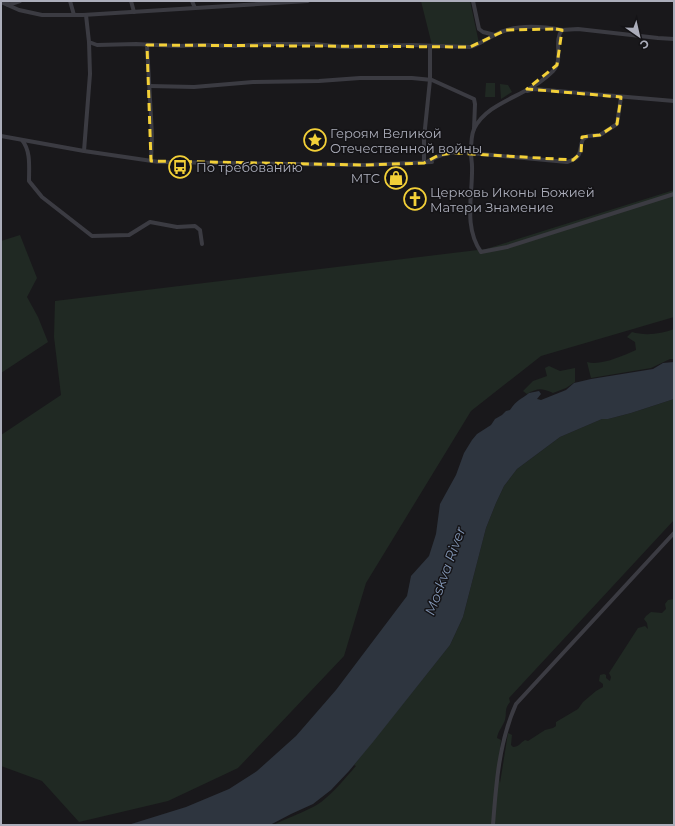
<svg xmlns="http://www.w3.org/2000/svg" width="675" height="826" font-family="Montserrat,sans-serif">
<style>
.green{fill:#202923}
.water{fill:#2e353f}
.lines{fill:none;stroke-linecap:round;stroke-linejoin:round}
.minor{stroke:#3b3b42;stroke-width:4}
.marked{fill:none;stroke:#f3d038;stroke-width:3;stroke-dasharray:8 5;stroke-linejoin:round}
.labels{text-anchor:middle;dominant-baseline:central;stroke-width:3;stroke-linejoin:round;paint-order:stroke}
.poi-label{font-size:13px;fill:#abadba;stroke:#141316;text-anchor:start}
.water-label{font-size:14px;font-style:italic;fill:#8296b5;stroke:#141316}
</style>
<rect width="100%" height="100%" fill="#19181b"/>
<g class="green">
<path d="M421,1H470L479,43L465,46L432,45Z"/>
<path d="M486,83H495V97H485Z"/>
<path d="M500,84L508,85L512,92L501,99Z"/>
<path d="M674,190V317L541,356L471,411L366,583L344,656L238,768L168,801L79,822L42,781L1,766V435L61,395L54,337L55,301L486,249Z"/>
<path d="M20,235L37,278L27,297L38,317L48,342L1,373V241Z"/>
<path d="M674,329V359H670L651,368L591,378L587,362C601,366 622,356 636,350L635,342L627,337L632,332C645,336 661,334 674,329Z"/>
<path d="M549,366L560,371L575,368V382L566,388L553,393C541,388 538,388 527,394L523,391L533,381L547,376L545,368Z"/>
<path d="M674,399V520L509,698L510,702C504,709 507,712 505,720C503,726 498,731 497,738L501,740L498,767L500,783L508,733L512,735L511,745L513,747C519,747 520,743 525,740L528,741L545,730L553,728L556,726V722L578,709L583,702L596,691L603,687V684L599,681L600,675L604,674L606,675V678L610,681L611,677L609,673L638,628L645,626L648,629L647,623L644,619L646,616L651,612L662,613L666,609L665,604L668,600L674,599V825H383V824L377,825H273C287,818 300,814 313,807C328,800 345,778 356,766L354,765L450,645L463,617L486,528L496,503L504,486L517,469L560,437L602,419H608L631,413Z"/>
</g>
<path class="water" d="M674,362V399L631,413L608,419H602L560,437L517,469L504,486L496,503L486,528L463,617L450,645L373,742L349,771L331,790L313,804L291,814L270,825H128L186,807L229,789L257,771L296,736L336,690L407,596L411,576L429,556L436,534L440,504L456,475L464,453L472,440L477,434L491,425L495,419L502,415L506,411L510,410C517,399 521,400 529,393L539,391L541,394L537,399L541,400L566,390L574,383L591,379L653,369L663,363Z"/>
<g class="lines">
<g class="minor">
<path d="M7,1L8,5L20,1"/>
<path d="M70,1L74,15"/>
<path d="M131,1L134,12"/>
<path d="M192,1L195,8"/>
<path d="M473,1L479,29L483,32L495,35"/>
<path d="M1,2L19,10L42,15H83L308,1"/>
<path d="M86,15L89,42L97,45L136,44L178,46L203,45L236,46L266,44H315L344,47L411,45L470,47C479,45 486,39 495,35C514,24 541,26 562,30"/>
<path d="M147,45L152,135L151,161"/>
<path d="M150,86L194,87L253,82L319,81L360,78H412L432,80L474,99L475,104L474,129"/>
<path d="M527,91L534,89L674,101"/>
<path d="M621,97L617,124L600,135L588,136L583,139C578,151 584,157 567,162L471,153C471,146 471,136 474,129C483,110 506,101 523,92C533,87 545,79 553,71C564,60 553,41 562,30L578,29L658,38L674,39"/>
<path d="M1,136L84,151L159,162L365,165L432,162"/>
<path d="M22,140C31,151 29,167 29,181L42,197L92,236L129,235L150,222L177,227L195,226L200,230L202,244"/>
<path d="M84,151L90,74L89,42"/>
<path d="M427,162C441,153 455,150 471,153C471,158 472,162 472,166C473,195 463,226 481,252L507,247L674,194"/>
<path d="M424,163V138L430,80V46"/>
<path d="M493,825C496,784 499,742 516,704L674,533"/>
</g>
</g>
<path class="marked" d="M556,29L562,30L557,65L527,89L621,97L617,124L600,135L582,137L581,153L573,160L454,153L439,155L424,163L365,165L151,161L147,45L470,47L506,30Z"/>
<defs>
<g id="sight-ring" transform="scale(1.15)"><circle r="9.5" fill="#141316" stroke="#f3d038" stroke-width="1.5"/><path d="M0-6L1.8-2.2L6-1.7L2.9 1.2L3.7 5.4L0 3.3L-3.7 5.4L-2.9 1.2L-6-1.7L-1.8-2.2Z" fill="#f3d038"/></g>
<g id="bus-ring" transform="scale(1.15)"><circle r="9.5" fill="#141316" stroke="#f3d038" stroke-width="1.5"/><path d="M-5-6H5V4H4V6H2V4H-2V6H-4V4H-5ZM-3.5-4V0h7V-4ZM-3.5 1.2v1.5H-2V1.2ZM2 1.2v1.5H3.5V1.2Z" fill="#f3d038"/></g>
<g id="shop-ring" transform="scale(1.15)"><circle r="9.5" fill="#141316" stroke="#f3d038" stroke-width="1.5"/><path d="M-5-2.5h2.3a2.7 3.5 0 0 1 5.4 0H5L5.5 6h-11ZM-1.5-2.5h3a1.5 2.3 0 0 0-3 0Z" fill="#f3d038"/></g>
<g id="church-ring" transform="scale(1.15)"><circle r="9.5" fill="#141316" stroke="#f3d038" stroke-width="1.5"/><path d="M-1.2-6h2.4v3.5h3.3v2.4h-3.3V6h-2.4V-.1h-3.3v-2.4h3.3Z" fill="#f3d038"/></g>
</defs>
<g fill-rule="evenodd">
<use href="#sight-ring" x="315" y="140"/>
<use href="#bus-ring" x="180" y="167"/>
<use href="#shop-ring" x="396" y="178"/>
<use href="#church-ring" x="415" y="199"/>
</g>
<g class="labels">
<g class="poi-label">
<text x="330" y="133">Героям Великой<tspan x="330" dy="15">Отечественной войны</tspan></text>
<text x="196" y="167">По требованию</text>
<text x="380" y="178" text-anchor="end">МТС</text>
<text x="430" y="192">Церковь Иконы Божией<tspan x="430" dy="15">Матери Знамение</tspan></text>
</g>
<g class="water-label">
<text transform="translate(445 571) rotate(-70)">Moskva River</text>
</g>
</g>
<rect width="675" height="826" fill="none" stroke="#abadba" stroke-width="4"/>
<g transform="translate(639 36) rotate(146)" stroke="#141316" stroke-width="3" paint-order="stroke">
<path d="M0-3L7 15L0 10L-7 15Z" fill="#abadba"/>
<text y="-6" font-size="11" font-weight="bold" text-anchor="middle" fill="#abadba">С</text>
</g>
</svg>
